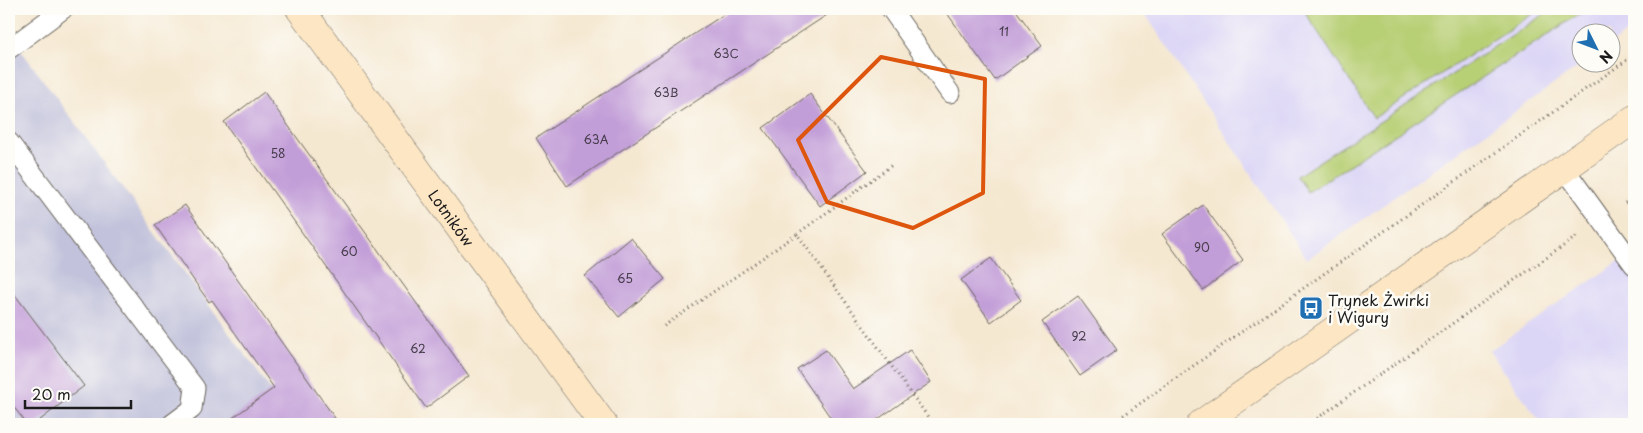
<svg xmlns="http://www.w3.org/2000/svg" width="1643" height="433" font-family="'Playpen Sans',sans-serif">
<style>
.built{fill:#dcd6f6}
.industrial{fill:#c2c2dc}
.green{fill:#b7cf74;stroke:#6a7648}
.building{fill:#c29ed8}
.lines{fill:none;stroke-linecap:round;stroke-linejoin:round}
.lane-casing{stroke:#68635b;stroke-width:21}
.secondary-casing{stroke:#68635b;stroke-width:29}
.path{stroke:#68635b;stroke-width:3;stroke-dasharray:1 4;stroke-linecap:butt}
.lane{stroke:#fff;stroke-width:19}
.secondary{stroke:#fce6c4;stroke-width:28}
.marked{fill:none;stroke:#de560d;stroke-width:4;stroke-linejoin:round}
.labels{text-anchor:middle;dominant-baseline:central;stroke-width:5;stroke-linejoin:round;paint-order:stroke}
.number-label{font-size:12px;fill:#463c4b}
.street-label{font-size:15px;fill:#1c1c1c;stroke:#fdfcf7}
.poi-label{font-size:15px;fill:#1c1c1c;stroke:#fdfcf7;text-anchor:start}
</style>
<rect width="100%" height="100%" fill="#fdfcf7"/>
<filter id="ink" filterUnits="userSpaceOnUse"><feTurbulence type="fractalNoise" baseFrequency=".02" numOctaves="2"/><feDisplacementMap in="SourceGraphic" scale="10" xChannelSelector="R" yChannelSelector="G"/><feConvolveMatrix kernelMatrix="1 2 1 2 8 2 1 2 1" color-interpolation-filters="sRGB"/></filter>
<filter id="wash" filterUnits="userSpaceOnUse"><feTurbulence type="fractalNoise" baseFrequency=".0096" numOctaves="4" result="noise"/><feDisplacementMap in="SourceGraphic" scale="20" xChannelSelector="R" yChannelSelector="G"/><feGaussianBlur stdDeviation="1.12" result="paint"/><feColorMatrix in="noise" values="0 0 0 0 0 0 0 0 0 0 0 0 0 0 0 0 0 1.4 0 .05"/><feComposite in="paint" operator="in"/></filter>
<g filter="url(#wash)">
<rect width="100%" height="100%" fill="#f5e8d1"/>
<g class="built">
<path d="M1142,9H1634V27L1611,44L1610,32H1580V62L1584,63L1307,259Z"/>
<path d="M1634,251V424H1542L1489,351Z"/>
</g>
<path class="industrial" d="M9,34L80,130L296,424H9Z"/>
<g class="green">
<path d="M1303,9H1540L1374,118Z"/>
<path d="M1552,9H1587L1308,192L1297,176Z"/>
</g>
<g id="blocks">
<g class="building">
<path d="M732,9H836L567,186L536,138Z"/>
<path d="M944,9H1015L1042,46L995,80Z"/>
<path d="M264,92L469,376L426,408L224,122Z"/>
<path d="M810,94L867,171L820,206L763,128Z"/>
<path d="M185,205L339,424H224L274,388L212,300L209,302L155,225Z"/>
<path d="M1203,205L1243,260L1203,290L1162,234Z"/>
<path d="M631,238L665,279L619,317L585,276Z"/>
<path d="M991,258L1021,300L991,322L961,280Z"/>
<path d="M9,287L84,386L35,424H27L9,401Z"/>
<path d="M1078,296L1117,350L1080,376L1042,322Z"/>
<path d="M826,350L853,389L910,350L931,382L871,424H835L797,369Z"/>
</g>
</g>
</g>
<g filter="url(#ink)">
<use href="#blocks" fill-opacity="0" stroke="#68635b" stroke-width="1"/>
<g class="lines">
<g class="lane-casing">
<g id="lane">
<path d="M891,9L950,93"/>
<path d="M9,49L63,9"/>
<path d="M9,142L195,388L192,409L172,424"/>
<path d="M1564,168L1634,265"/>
</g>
</g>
<g class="secondary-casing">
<g id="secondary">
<path id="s1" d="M300,9L603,424"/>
<path d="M1201,424L1634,119"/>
</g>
</g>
<g class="path">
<path d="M1625,203L1634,196"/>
<path d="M797,234L892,165"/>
<path d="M664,326L797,234L933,424"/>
<path d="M1111,424L1634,55"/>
<path d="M1309,424L1579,235"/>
</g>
<use href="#lane" class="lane"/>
<use href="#secondary" class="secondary"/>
</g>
</g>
<path class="marked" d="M881,57L985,79L983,193L913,228L827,202L798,140Z"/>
<defs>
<g id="bus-square" transform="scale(1.25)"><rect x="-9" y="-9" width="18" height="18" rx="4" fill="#1f6fb2" stroke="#fdfcf7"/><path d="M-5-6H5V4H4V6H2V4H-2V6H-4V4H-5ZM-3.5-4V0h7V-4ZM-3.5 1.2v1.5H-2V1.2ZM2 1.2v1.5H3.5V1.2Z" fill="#fff"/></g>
</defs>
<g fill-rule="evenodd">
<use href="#bus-square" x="1311" y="308"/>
</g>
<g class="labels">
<g class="number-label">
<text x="1004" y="31">11</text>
<text x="726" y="53">63C</text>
<text x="666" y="92">63B</text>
<text x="596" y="139">63A</text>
<text x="278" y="153">58</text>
<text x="1202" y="247">90</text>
<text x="349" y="251">60</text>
<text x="625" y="278">65</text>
<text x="1079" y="336">92</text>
<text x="418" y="348">62</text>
</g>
<g class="street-label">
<text stroke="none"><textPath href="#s1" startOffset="258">Lotników</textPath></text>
</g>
<g class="poi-label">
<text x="1328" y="299">Trynek Żwirki<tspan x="1328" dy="17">i Wigury</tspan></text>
</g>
</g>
<rect width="1643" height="433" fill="none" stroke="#fdfcf7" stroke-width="30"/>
<g transform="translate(1596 48) rotate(132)"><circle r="24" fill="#fdfcf7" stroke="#a3a29f"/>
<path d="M0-4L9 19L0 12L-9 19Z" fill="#1f6fb2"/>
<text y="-8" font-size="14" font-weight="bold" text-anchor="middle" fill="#1c1c1c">N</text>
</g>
<path d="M25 400v8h106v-8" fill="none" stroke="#1c1c1c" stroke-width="2.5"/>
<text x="32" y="400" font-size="15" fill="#1c1c1c" stroke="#fdfcf7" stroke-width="4" paint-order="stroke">20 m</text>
</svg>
